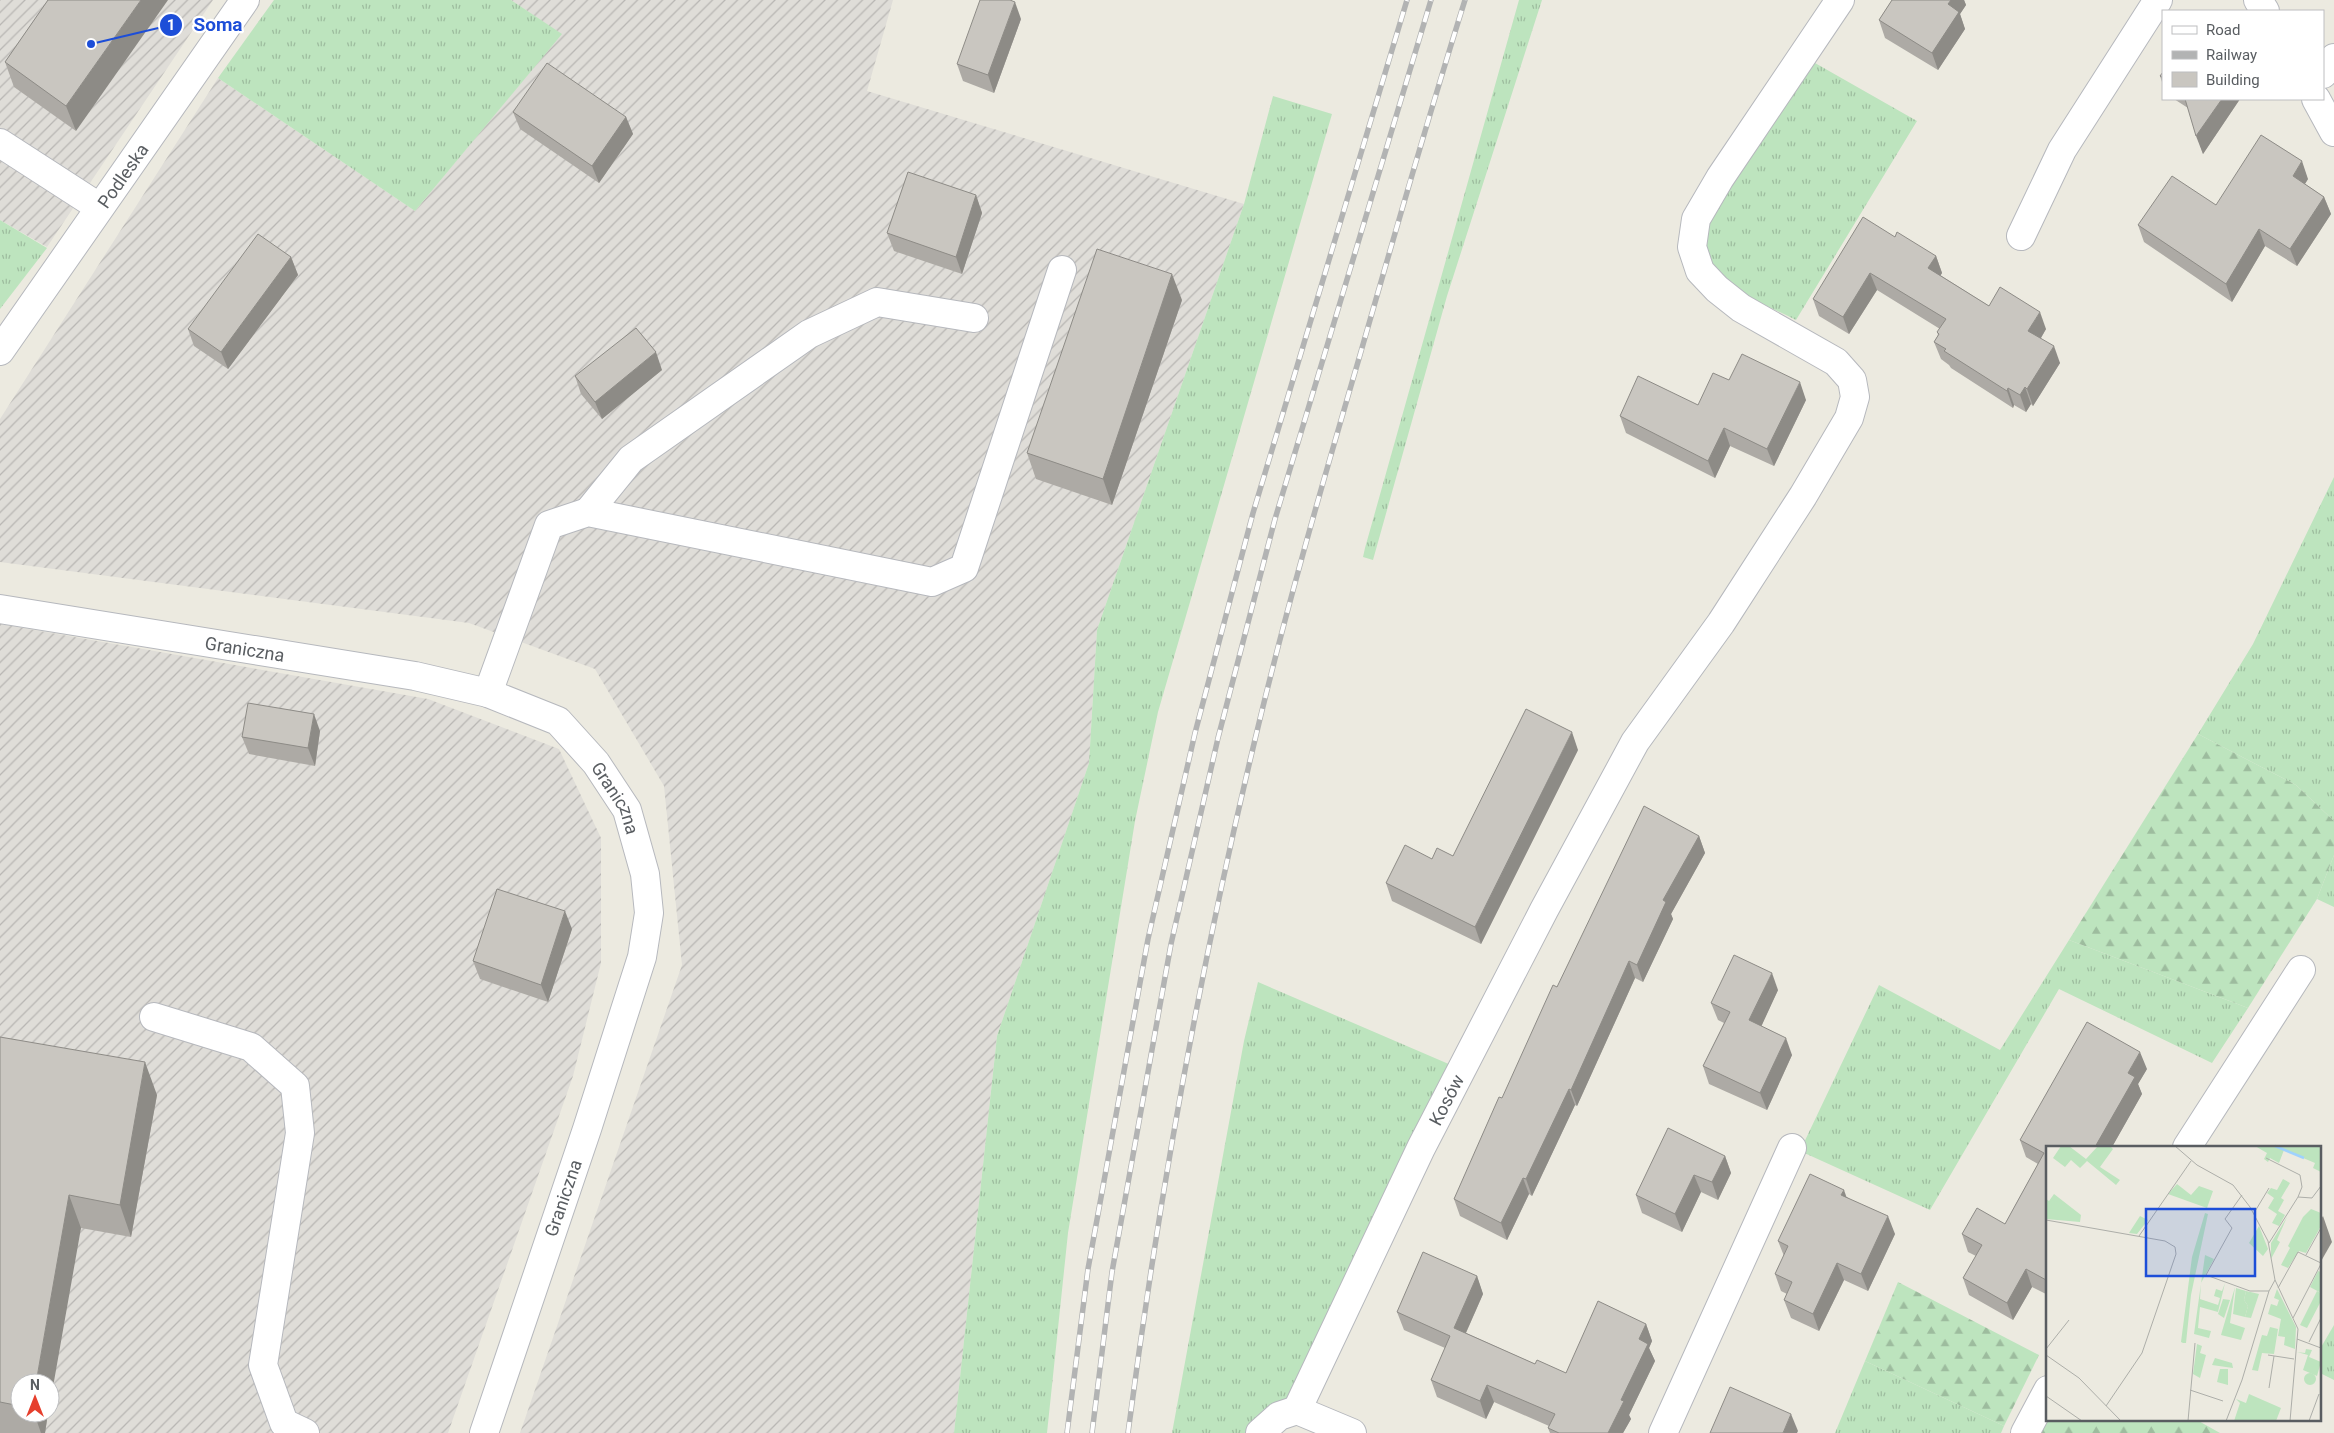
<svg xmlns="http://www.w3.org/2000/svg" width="2334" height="1433" font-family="Roboto,sans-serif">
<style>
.industrial{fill:url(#industrial-furrows);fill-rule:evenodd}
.grass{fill:url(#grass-tufts)}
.forest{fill:url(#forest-firs)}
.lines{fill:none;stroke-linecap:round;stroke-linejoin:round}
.minor-casing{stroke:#b6b8bd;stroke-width:30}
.minor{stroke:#fff;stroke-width:28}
.rail-casing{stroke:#b2b3b3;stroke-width:5.5}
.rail{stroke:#fff;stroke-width:4;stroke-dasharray:11;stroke-linecap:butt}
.wall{fill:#adaaa5}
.shaded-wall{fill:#8d8b86}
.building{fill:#c9c6c0;stroke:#8d8b86}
.labels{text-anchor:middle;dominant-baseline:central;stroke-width:4.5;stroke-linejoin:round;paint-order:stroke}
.street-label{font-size:18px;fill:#595d61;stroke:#fff}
.inset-river{fill:none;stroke:#9fd2fd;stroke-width:2.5}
.inset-road{fill:none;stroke:#adaea9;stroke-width:1}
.view{fill:#1d4ed8;fill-opacity:0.15;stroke:#1d4ed8;stroke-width:2.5}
.inset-edge{fill:none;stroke:#595d61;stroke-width:2.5}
.leader{fill:none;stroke:#1d4ed8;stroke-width:2}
.callout-dot{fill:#1d4ed8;stroke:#fff;stroke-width:2}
.mark-label{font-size:15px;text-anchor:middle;font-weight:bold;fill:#fff}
.callout-label{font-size:19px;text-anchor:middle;font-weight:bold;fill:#1d4ed8;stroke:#fff;stroke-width:4.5;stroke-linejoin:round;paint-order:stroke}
</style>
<defs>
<pattern id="industrial-furrows" width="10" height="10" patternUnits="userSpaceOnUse" patternTransform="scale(1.25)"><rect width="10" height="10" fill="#dfddd8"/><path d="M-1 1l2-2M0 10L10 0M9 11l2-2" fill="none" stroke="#b8b6b3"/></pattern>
<pattern id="grass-tufts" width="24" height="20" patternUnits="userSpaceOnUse" patternTransform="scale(1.25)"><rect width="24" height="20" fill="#bde4be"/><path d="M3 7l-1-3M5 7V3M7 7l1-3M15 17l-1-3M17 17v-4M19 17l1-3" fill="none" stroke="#9dbc9e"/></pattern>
<pattern id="forest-firs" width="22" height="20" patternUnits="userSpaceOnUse" patternTransform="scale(1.25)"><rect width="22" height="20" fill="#bde4be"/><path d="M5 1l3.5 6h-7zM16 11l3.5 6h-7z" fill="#9dbc9e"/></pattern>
</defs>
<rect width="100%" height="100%" fill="#eceae0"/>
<g class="industrial">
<path d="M0,0H213L47,247L0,220Z"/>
<path d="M511,0H893L867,91L1244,204L1097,630L1089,763L997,1036L954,1433H520L682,965L664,786L595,669L469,623L0,562V419L218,78L415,211L561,34Z"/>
<path d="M0,624L428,699L559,749L601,838V963L573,1076L448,1433H0ZM20,1383H50V1413H20Z"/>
</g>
<g class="grass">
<path d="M274,0H511L562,34L415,211L218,78Z"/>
<path d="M1519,0H1542L1447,296L1373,560L1363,557L1365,548Z"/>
<path d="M1815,63L1917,121L1796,320C1771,307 1723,289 1709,265C1701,250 1705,231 1708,215Z"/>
<path d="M1273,96L1332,114L1158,712L1135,821L1068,1233L1047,1433H954L997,1036L1089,763L1097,630L1244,204Z"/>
<path d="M0,220L47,248L0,309Z"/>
<path d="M2334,477V821L2296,785L2198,734L2253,644Z"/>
<path d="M2334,855V907L2317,899Z"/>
<path d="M2069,940L2248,1008L2212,1063L2059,989L1930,1210L1800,1151L1879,985L2000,1050Z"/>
<path d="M1258,982L1451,1065L1289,1402L1248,1429L1246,1433H1172L1244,1041Z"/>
<path d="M2334,1325V1380L2320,1373V1349Z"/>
<path d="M1865,1361L2004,1426L2001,1433H1835Z"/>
</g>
<g class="forest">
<path d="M2198,734L2296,785L2334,821V855L2317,899L2248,1008L2069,940Z"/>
<path d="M1898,1282L2039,1355L2004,1426L1865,1361Z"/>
<path d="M2049,1419H2195L2220,1433H2041Z"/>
</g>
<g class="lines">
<g class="minor-casing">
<g id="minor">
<path d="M2258,0L2265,11"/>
<path d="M2323,74L2334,58"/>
<path d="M2316,99L2334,132"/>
<path d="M0,143L99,207"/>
<path d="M2021,236L2062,150L2158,0"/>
<path id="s1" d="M0,351L245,0"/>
<path d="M588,512L631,459L809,334L877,302L974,318"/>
<path id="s2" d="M0,609L415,676L488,693L558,721L596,763L627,810L645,874L649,913L642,957L587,1129L484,1433"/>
<path d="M488,693L549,525L588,512L932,582L964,568L1062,270"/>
<path d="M154,1017L251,1047L295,1086L300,1133L263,1365L284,1423L305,1433"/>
<path d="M2187,1147L2301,970"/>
<path d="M1260,1433L1279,1416L1297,1410"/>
<path id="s3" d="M1352,1433L1297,1410L1421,1148L1544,910L1635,742L1721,623L1803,496L1849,418L1855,397L1852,380L1836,362L1741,308L1717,289L1700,271L1692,247L1696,219L1720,178L1840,0"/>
<path d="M1663,1433L1792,1148"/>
<path d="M2025,1433L2048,1390"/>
</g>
</g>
<use href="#minor" class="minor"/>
<g class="rail-casing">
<g id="rail">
<path d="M1067,1433L1088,1269L1148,939L1195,733L1253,513L1407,0"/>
<path d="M1092,1433L1112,1272L1171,944L1218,738L1275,519L1431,0"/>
<path d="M1128,1433C1158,1203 1199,974 1253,748C1284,616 1322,485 1360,355C1394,236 1428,118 1465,0"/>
</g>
</g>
<use href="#rail" class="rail"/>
</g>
<g class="wall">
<path d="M48,0L76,131L14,87L5,62Z"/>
<path d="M1892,0H1964L1966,5L1960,14L1965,29L1938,70L1885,38L1879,20Z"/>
<path d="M1021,19L994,93L963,81L957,64Z"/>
<path d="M2163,72V85L2160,76Z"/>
<path d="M2174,99H2240L2203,154L2188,108Z"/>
<path d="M513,112L626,117L633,134L599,183L520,129Z"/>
<path d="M2308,179L2305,184L2324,197L2331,214L2297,266L2265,246L2232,302L2144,242L2138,225L2216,205Z"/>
<path d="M976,195L982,213L962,274L894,251L887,233Z"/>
<path d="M1895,237L1936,256L1942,273L1940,275L1989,306L2046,329L2041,338L2060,363L2033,406L2031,404L2026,412L2014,405L2013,408L1951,368L1949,365L1941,359L1934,342L1938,335L1937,332L1940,329L1877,290L1849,334L1819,316L1813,299Z"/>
<path d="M291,257L298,275L228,369L194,346L188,329Z"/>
<path d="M1182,300L1112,505L1036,479L1027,453Z"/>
<path d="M662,370L602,419L581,394L575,376Z"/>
<path d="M1729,380L1806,400L1774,466L1730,446L1715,478L1626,433L1620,416L1698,405Z"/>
<path d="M320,731L315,766L249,754L242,737Z"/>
<path d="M1578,750L1481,944L1392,901L1386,883L1432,859L1453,856Z"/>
<path d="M1699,836L1705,853L1671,914L1673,919L1643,982L1635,978L1577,1106L1575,1105L1532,1196L1529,1194L1507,1240L1460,1216L1454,1199L1557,987Z"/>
<path d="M572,929L548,1002L480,979L473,961Z"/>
<path d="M1778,990L1761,1026L1792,1055L1767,1110L1709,1084L1703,1066L1724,1023L1718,1020L1711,1003Z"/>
<path d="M0,1037L157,1095L131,1237L81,1228L20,1383V1413H48L45,1433H0Z"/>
<path d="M2147,1069L2138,1084L2142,1094L2112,1147H2048V1295L2032,1287L2013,1320L1969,1295L1963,1278L1976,1256L1968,1252L1962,1234L2005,1224L2038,1164L2026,1157L2020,1140Z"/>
<path d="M1725,1156L1731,1173L1718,1200L1701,1192L1682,1232L1642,1213L1636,1195Z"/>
<path d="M1847,1197L1895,1234L1868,1291L1844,1280L1819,1331L1791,1318L1784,1300L1787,1294L1781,1291L1775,1274L1784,1256L1778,1241Z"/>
<path d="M1477,1276L1483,1294L1466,1333L1535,1364L1566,1373L1646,1324L1652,1341L1649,1348L1655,1361L1629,1415L1631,1419L1623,1433H1550L1548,1428L1549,1426L1494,1402L1486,1419L1437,1397L1431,1380L1445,1348L1404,1330L1397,1312Z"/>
</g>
<g class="shaded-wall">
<path d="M141,0H168L76,131L66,106Z"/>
<path d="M1951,0H1964L1966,5L1960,14L1965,29L1938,70L1932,53L1948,4Z"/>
<path d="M1015,2L1021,19L994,93L988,75Z"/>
<path d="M2222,99H2240L2203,154L2196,136Z"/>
<path d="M626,117L633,134L599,183L592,166Z"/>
<path d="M2302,161L2308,179L2299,193L2293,176Z"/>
<path d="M976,195L982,213L962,274L956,257Z"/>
<path d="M2324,197L2331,214L2297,266L2290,249Z"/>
<path d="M2259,229L2265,246L2232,302L2226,284Z"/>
<path d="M1936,256L1942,273L1935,285L1928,268Z"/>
<path d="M291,257L298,275L228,369L221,352Z"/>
<path d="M1870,273L1877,290L1849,334L1843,317Z"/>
<path d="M1172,274L1182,300L1112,505L1103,479Z"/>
<path d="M2040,312L2046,329L2035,348L2028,331Z"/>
<path d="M2054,346L2060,363L2033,406L2027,389Z"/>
<path d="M656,352L662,370L602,419L595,402Z"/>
<path d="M1800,382L1806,400L1774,466L1767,449Z"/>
<path d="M2025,387L2031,404L2026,412L2020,395Z"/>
<path d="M2008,388L2014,405L2013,408L2007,391Z"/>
<path d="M1724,428L1730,446L1715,478L1708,461Z"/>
<path d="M314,714L320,731L315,766L308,748Z"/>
<path d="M1572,732L1578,750L1481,944L1475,927Z"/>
<path d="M1699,836L1705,853L1671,914L1673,919L1643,982L1637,965L1663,900Z"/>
<path d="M565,911L572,929L548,1002L541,985Z"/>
<path d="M1629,961L1635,978L1577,1106L1571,1090Z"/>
<path d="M1772,973L1778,990L1756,1038L1749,1020Z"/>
<path d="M1786,1038L1792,1055L1767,1110L1760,1093Z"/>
<path d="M2140,1052L2147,1069L2138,1084L2142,1094L2112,1147H2095L2128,1073Z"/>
<path d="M145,1062L157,1095L131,1237L120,1205Z"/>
<path d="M1569,1089L1575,1105L1532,1196L1526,1179Z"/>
<path d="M1725,1156L1731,1173L1718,1200L1712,1182Z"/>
<path d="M1694,1175L1701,1192L1682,1232L1675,1214Z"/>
<path d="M1523,1178L1529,1194L1507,1240L1501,1223Z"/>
<path d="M1844,1190L1850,1207L1841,1195Z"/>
<path d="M69,1195L81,1228L50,1404V1383H36Z"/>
<path d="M1888,1216L1895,1234L1868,1291L1861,1274Z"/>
<path d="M2323,1216L2332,1242L2320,1263V1221Z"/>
<path d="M1837,1263L1844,1280L1819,1331L1813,1314Z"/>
<path d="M2026,1269L2032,1287L2013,1320L2007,1303Z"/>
<path d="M1477,1276L1483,1294L1460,1346L1454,1328Z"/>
<path d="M1646,1324L1652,1341L1649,1348L1655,1361L1629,1415L1631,1419L1623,1433H1608L1621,1400L1639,1339Z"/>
<path d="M1487,1385L1494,1402L1486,1419L1480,1401Z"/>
<path d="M34,1413H48L45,1433H41Z"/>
<path d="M1791,1414L1798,1431L1797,1433H1783Z"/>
</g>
<g class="building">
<path d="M48,0H141L66,106L5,62Z"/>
<path d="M980,0H1010L1015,2L988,75L957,64Z"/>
<path d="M1892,0H1951L1948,4L1959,12L1932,53L1879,20Z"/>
<path d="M547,63L626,117L592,166L513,112Z"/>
<path d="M2163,72V78L2160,76Z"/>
<path d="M2185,99H2222L2196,136Z"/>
<path d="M2261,135L2302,161L2293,176L2324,197L2290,249L2259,229L2226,284L2138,225L2172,176L2216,205Z"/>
<path d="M908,172L976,195L956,257L887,233Z"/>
<path d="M1863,217L1895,237L1897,232L1936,256L1928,268L1989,306L2000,287L2040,312L2028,331L2054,346L2027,389L2025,387L2020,395L2008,388L2007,391L1944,351L1946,349L1934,342L1939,334L1937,332L1946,319L1870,273L1843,317L1813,299Z"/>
<path d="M258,234L291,257L221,352L188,329Z"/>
<path d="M1097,249L1172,274L1103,479L1027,453Z"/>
<path d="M636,328L656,352L595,402L575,376Z"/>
<path d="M1742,354L1800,382L1767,449L1724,428L1708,461L1620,416L1638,376L1698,405L1713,373L1729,380Z"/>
<path d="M248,703L314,714L308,748L242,737Z"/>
<path d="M1526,709L1572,732L1475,927L1386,883L1405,845L1432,859L1437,848L1453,856Z"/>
<path d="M1644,806L1699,836L1663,900L1666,902L1637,965L1629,961L1571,1090L1569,1089L1526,1179L1523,1178L1501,1223L1454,1199L1499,1097L1502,1098L1553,985L1557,987Z"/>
<path d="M497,889L565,911L541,985L473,961Z"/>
<path d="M1734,955L1772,973L1749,1020L1786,1038L1760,1093L1703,1066L1730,1012L1711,1003Z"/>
<path d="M2087,1022L2140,1052L2128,1073L2135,1077L2095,1147H2048V1281L2026,1269L2007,1303L1963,1278L1982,1245L1962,1234L1977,1208L2005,1224L2044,1153L2020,1140Z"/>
<path d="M0,1037L145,1062L120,1205L69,1195L36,1383H20V1406L0,1402Z"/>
<path d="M1668,1128L1725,1156L1712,1182L1694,1175L1675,1214L1636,1195Z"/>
<path d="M1810,1174L1844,1190L1841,1195L1888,1216L1861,1274L1837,1263L1813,1314L1784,1300L1792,1282L1775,1274L1788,1246L1778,1241Z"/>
<path d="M1423,1252L1477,1276L1454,1328L1535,1364L1537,1360L1566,1373L1598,1301L1646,1324L1639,1339L1648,1344L1621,1400L1624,1401L1608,1433H1559L1548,1428L1555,1414L1487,1385L1480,1401L1431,1380L1450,1336L1397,1312Z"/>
<path d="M1730,1387L1791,1414L1783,1433H1710Z"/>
</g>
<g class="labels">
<g class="street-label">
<text stroke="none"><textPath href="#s1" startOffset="214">Podleska</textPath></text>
<text stroke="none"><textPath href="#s2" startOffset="248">Graniczna</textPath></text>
<text stroke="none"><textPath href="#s2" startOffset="668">Graniczna</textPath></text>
<text stroke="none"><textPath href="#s3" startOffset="404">Kosów</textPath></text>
<text transform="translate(563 1198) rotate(-71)">Graniczna</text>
</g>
</g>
<g transform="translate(2046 1146)">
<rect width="275" height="275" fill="#eceae0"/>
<path d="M15,0H23L40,13L52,0H64L67,3L54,21L74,34L70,39L41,15L34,22L25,14L19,21L7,12ZM209,0H275V26L267,22L269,17L238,4L233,17L224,12L222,16L218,13L221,7ZM237,33L244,37L235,52L238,54L232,65L239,69L233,80L226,77L231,68L222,62L228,52L221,47L225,42L231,44ZM131,38L145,49L153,40L167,45L161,62L122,48ZM8,48L35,69L34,76L0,73V53L3,55ZM265,63L275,67V80L260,107L253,105L242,122L235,119L244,102L242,100L257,71ZM159,67L162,68L145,149L140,197H137L135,196L146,111ZM94,70L102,74L91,88L83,87ZM241,71L231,94L234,96L225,113V97ZM213,80L222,103L217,110L203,97ZM159,109L168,113L155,137L154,153L172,159L174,152L168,150L170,143L176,145L179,137L172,166L154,161L152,182L165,185L163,192L148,188ZM190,142L200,145L198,154L202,160L199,171L187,168ZM231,143L250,181L249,203L238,199L239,191L232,190L235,173L222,168L225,158L231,160L233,154L228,152ZM271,145L275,147V155L261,182L254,179ZM177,153L184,154L178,172L172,168ZM224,181L232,183L228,208L216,207L212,225L206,224L216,189L221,190ZM260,203L266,204L263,211L275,216L271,230L257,224L262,209L251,206L259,207ZM169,212L186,217L187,222L166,219ZM174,223H182V239L171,236ZM203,248L235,262L230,275H188L194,257L190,253L200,257Z" fill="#bde4be"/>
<path d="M272,125L275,126V147L264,141ZM189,141L184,177L199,182L195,194L175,189ZM200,145L213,148L205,172L199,171L202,160L198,154ZM151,198L156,200L154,207L160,209L154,232L147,228ZM258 233a6 6 0 1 1 12 0a6 6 0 1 1-12 0Z" fill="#bde4be"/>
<path class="inset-river" d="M229,0L258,12"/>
<path class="inset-road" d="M129,0L151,19L187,39L204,61L222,95L229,134L252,183L244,275M220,12L254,29L256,41L252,51M196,49L179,73L186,82L160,129L204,145H223M208,67L223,42M0,74L119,95L129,101L130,108L96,207L60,260M93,90L145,15M223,97L252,51L266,52L275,40M260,109L275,82M232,142L252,106L275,117M247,172L275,118M251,193L275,202M263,196L275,172M0,203L23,174M0,209L33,232L75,275M222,209L248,213M223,242L228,210M144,244L177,255M0,250L36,275M142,275L149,197M180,275L196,234L223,145L229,134M263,275L273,248"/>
<path class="view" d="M100,63H209V130H100Z"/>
<rect width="275" height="275" class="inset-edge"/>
</g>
<path class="leader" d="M91 44L171 25"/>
<g class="callout-dot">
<circle cx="91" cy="44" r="5"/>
<circle cx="171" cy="25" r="12"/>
</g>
<g class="mark-label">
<text x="171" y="30">1</text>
</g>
<g class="callout-label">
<text x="218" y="31">Soma</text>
</g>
<rect x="2162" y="10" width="162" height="90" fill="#ffffff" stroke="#bdbec0"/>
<rect x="2172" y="26" width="25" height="8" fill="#ffffff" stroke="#bdbec0"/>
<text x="2206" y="35" font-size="15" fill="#595d61">Road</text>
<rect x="2172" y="51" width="25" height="8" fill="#b2b3b3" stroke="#bdbec0"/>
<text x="2206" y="60" font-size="15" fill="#595d61">Railway</text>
<rect x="2172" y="72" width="25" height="15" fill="#c9c6c0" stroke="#bdbec0"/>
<text x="2206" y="85" font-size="15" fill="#595d61">Building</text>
<g transform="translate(35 1398)"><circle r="24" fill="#ffffff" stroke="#bdbec0"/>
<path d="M0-4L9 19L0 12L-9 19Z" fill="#e63f2d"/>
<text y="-8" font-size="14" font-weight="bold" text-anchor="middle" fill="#595d61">N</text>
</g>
</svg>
